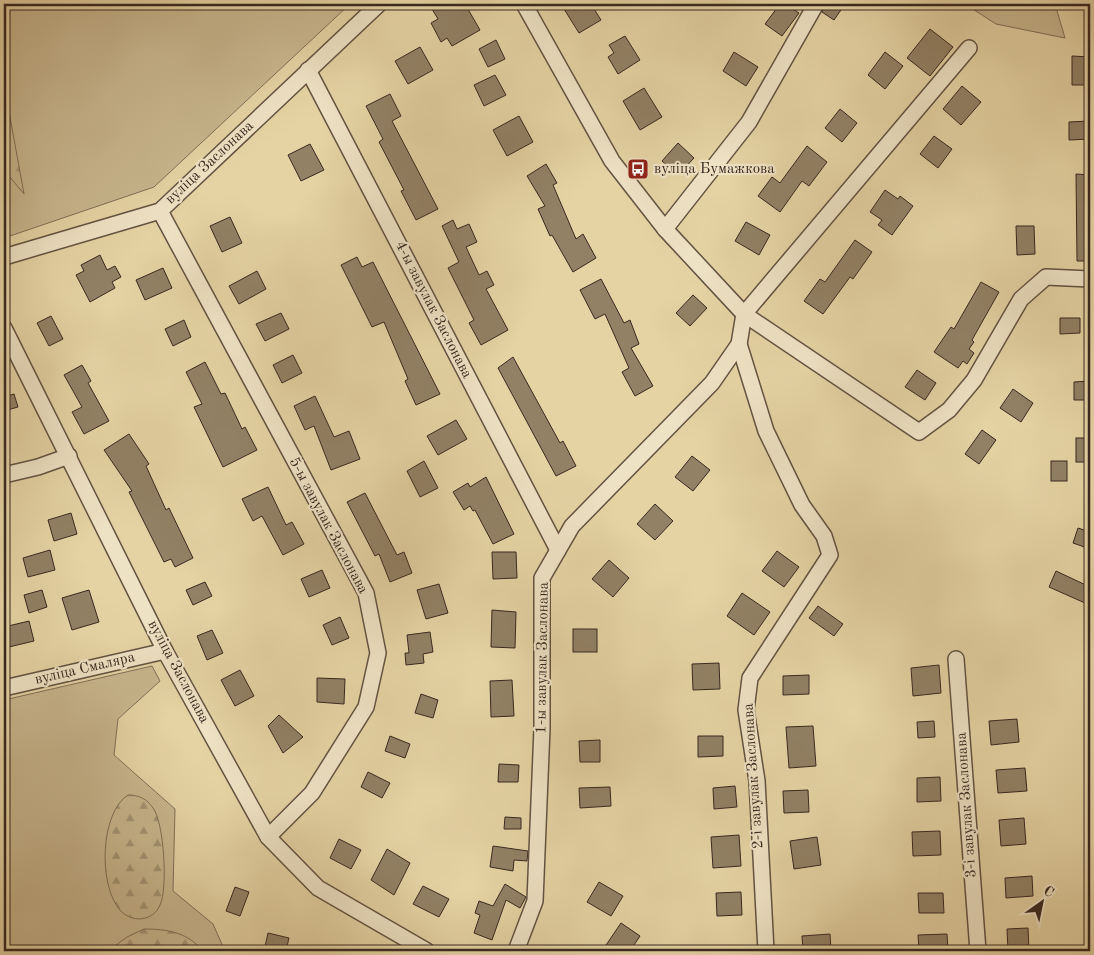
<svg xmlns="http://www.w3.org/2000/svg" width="1094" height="955" font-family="'Old Standard TT',serif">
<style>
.grass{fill:#c8b68e;stroke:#806f58}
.forest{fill:url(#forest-firs);stroke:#806f58}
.building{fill:#928165;stroke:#382821}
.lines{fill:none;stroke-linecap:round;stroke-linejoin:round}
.minor-casing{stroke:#635342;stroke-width:18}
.minor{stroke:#eee2c4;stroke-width:15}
.labels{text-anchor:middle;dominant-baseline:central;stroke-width:4.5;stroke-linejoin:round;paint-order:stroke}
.street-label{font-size:15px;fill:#382821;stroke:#eee2c4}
.poi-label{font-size:15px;fill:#382821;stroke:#eee2c4;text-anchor:start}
</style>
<defs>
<pattern id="forest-firs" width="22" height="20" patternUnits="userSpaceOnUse" patternTransform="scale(1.25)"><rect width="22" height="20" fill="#c8b68e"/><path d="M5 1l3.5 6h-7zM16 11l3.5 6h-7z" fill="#a39474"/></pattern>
</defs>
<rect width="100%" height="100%" fill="#e5d3a4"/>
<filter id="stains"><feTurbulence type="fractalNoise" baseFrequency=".004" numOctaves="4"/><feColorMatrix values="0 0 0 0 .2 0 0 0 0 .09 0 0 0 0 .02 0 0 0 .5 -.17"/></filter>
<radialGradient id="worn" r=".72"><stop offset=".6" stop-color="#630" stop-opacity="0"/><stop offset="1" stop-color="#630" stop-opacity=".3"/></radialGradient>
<g class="grass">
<path d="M4,4H350L154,187L4,238Z"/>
<path d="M965,4H1055L1065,38L996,24Z"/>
<path d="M152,666L160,681L118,719L114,755L175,809L173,891L213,924L225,951H4V700Z"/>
</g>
<g class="forest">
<path d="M4,84L24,194L4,170Z"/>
<path d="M128,795C139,795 147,799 153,808C164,822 168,889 160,905C153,922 131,923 120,910C98,885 100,813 128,795Z"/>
<path d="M144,929C167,929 187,932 203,951H108L127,937Z"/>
</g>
<g class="building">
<path d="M429,4H465L480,30L452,46L447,38L441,42L431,23L438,19Z"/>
<path d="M573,4H591L601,20L579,33L564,9Z"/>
<path d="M780,4H786L799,13L782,36L765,24Z"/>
<path d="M826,4H845L834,20L822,12Z"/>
<path d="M930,29L953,47L930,76L907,58Z"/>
<path d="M625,36L640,60L618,74L608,57L614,53L609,45Z"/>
<path d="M496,40L505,59L488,67L479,49Z"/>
<path d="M420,47L433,70L408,84L395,61Z"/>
<path d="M734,52L758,67L746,86L723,71Z"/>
<path d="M885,52L903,66L885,89L868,75Z"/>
<path d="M1072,56L1090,57V85H1072Z"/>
<path d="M495,75L506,95L484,106L474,85Z"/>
<path d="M962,86L981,102L961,125L943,109Z"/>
<path d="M644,88L662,117L640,130L623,101Z"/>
<path d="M390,94L401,116L392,121L438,209L416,220L401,191L404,190L379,142L383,139L366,106Z"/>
<path d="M840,109L857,123L842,142L825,128Z"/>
<path d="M519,116L533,142L507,156L493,130Z"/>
<path d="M1090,121V139L1069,140V122Z"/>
<path d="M934,136L952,149L938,168L920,154Z"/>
<path d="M678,143L694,158L678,175L662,161Z"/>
<path d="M310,144L324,170L301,181L288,155Z"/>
<path d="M807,146L827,162L809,186L802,181L780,212L758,196L772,177L780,183Z"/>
<path d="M546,164L557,183L553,185L576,239L583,234L596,258L573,272L552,235L550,236L538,209L545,206L527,176Z"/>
<path d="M1076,174L1090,175V261H1077Z"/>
<path d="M885,190L898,199L900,196L913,206L892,235L878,225L882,220L870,212Z"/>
<path d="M230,217L242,243L222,252L210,226Z"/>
<path d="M453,220L457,229L469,224L477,242L466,247L479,275L487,271L494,285L486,289L508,330L481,345L469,323L474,320L448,268L459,262L442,226Z"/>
<path d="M746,222L770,235L759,255L735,241Z"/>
<path d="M1016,226H1034L1035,254L1017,255Z"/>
<path d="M855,240L872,252L853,279L850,277L823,314L804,301L820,279L825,282Z"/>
<path d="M100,255L107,270L115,266L121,277L112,282L115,288L90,302L76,275L84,271L81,265Z"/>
<path d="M357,257L362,267L373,262L440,394L416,405L405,381L408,379L384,322L372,327L341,265Z"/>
<path d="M163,268L172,288L145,300L136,280Z"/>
<path d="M257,271L266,289L239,304L229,286Z"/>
<path d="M601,279L624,323L630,320L639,344L631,348L653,386L635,396L622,372L629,368L605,314L595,319L580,290Z"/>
<path d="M981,282L999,292L972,340L974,342L969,349L974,353L967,364L963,361L958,368L934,352L951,327L954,329Z"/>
<path d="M693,295L707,308L690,326L676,313Z"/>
<path d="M281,313L289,329L265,341L256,324Z"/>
<path d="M51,316L63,339L49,346L37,323Z"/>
<path d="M1060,318H1080V333L1060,334Z"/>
<path d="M184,320L191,337L173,346L165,329Z"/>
<path d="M293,355L302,373L282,383L273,365Z"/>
<path d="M513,357L560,443L563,441L576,466L556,476L498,368Z"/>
<path d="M205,362L221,394L225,393L242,429L245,427L257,450L223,467L194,407L202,404L186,372Z"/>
<path d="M82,365L91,381L88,383L109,421L84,434L72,412L82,407L64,375Z"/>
<path d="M917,370L936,383L925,400L905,387Z"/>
<path d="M1090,381V400H1074V382Z"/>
<path d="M1013,389L1033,403L1021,422L1000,408Z"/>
<path d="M14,394L18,407L4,411V397Z"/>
<path d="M315,396L334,437L349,431L360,459L331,470L314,426L305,430L294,406Z"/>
<path d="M456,420L467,439L438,455L427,436Z"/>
<path d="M982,430L996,440L979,464L965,454Z"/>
<path d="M129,434L149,464L146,466L166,510L169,508L193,558L175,567L171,559L164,562L129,492L132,491L104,450Z"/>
<rect x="1076" y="438" width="14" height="24"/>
<path d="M692,456L710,470L693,491L675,477Z"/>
<path d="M424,461L438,488L420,497L407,471Z"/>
<rect x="1051" y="461" width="16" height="20"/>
<path d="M486,477L514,534L493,544L475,510L473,511L470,506L464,510L453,492L468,483L470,487Z"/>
<path d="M268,487L286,525L292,522L304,544L283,555L262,516L253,521L242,499Z"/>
<path d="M365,493L397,555L404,552L412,573L390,582L379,554L375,556L347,502Z"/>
<path d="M655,504L673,521L655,540L637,524Z"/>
<path d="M71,513L77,534L54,541L48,520Z"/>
<path d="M1078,528L1090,532V549L1073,543Z"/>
<path d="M50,550L55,570L28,577L23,558Z"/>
<path d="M777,551L799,567L784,587L762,571Z"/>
<path d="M492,552H516L517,578L493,579Z"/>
<path d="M609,560L629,578L613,597L592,579Z"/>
<path d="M322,570L330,588L309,597L301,579Z"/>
<path d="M1056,571L1090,587L1085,603L1049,587Z"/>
<path d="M205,582L212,596L193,605L186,590Z"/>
<path d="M439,584L448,613L426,619L417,590Z"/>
<path d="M42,590L47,607L29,613L24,595Z"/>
<path d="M89,590L99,622L72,630L62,598Z"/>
<path d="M742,593L770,612L754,635L727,616Z"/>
<path d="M818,606L843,624L834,636L809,618Z"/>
<path d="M492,610L516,612L515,648L491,647Z"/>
<path d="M340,617L349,638L332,645L323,625Z"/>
<path d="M29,621L34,641L9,647L4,627Z"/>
<rect x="573" y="629" width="24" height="23"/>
<path d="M212,630L223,653L207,660L197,636Z"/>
<path d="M430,632L433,652L423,654L424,663L406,665L405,653H409L407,635Z"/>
<path d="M719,663L720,689L693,690L692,664Z"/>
<path d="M939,665L941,693L913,696L911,668Z"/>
<path d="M240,670L254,696L235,706L221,680Z"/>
<path d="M809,675V694L783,695V676Z"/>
<path d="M317,678L345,679L344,704L317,702Z"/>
<path d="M512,680L514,716L491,717L490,681Z"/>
<path d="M421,694L438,700L433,718L415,713Z"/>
<path d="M279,715L303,737L283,753L268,726Z"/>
<path d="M1017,719L1019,742L991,745L989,721Z"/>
<path d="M934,721L935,737L918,738L917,722Z"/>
<path d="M813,726L816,766L789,768L786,727Z"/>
<path d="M390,736L410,744L405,758L385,751Z"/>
<path d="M698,736H723V756L698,757Z"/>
<path d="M600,740V762H580L579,741Z"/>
<path d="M499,764L519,765L518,782H498Z"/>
<path d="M1025,768L1027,791L998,793L996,770Z"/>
<path d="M368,772L390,783L382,798L361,787Z"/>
<path d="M940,777L941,801L917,802V778Z"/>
<path d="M735,786L737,807L714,809L713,788Z"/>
<path d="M610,787L611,806L580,808L579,788Z"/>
<path d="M808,790L809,812L784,813L783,791Z"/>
<path d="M505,817L521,818V829H504Z"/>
<path d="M1024,818L1026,844L1001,846L999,820Z"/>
<path d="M940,831L941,855L913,856L912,832Z"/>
<path d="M739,835L741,866L713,868L711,837Z"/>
<path d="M817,837L821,865L794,869L790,841Z"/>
<path d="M339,839L361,850L351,869L330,858Z"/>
<path d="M493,846L528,851L527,861L514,860L513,871L490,867Z"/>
<path d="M387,849L410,863L394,895L371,880Z"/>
<path d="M1032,876L1033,896L1006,898L1005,878Z"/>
<path d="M599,882L623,896L611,916L587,902Z"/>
<path d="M505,884L526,897L520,908L506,900L492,940L474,933L480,915L475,913L479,901L493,906Z"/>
<path d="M423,886L449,899L439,917L413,904Z"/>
<path d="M235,887L249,892L240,916L226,911Z"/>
<path d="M741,892L742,915L717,916L716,893Z"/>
<path d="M918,893H943L944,913H919Z"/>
<path d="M621,923L640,936L630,951H602Z"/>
<path d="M1028,928L1029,951H1008L1007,929Z"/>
<path d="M268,933L289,938L286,951H264Z"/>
<path d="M830,934L831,951H803L802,936Z"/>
<path d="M947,934L948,951H919L918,935Z"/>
</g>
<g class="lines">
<g class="minor-casing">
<g id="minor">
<path d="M524,4L612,161L665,229L744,314L919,432L949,410L974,380L1021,299L1046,277L1090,279"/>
<path d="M308,70L558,550"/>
<path d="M160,211L366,593L378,653L366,707L312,793L268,837"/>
<path d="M665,229L749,122L816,4"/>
<path d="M4,257L160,211L379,4"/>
<path d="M744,314L969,48"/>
<path d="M4,328L165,651L268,837L318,888L427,951"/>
<path d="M739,344L766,431L802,505L824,536L830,555L750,678L746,710L757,781L766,951"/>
<path d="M4,475L38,467L69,456"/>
<path d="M956,659L978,951"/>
<path d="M4,688L165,651"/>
<path d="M516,951L535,901L542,728V578L572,526L712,383L739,344L744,314"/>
</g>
</g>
<use href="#minor" class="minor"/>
</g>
<defs>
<g id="bus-square" transform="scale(1.125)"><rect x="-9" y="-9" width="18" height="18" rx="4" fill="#8f2418" stroke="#eee2c4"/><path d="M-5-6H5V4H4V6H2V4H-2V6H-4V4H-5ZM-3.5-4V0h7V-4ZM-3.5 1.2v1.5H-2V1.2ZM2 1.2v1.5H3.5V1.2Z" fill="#fff"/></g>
</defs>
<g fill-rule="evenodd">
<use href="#bus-square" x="638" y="169"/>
</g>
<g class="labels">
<g class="street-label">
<text transform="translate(210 163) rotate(-43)">вуліца Заслонава</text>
<text transform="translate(433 310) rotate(63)">4-ы завулак Заслонава</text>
<text transform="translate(328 526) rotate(62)">5-ы завулак Заслонава</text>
<text transform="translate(543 658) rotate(-89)">1-ы завулак Заслонава</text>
<text transform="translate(85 669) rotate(-13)">вуліца Смаляра</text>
<text transform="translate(178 672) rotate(62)">вуліца Заслонава</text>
<text transform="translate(754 776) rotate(-94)">2-і завулак Заслонава</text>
<text transform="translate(967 805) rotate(-94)">3-і завулак Заслонава</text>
</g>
<g class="poi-label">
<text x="654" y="169">вуліца Бумажкова</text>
</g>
</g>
<rect width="1094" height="955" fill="none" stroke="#e5d3a4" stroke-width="20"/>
<rect x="5" y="5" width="1084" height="945" fill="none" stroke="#382821" stroke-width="2.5"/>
<rect x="10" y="10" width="1074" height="935" fill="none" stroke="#382821"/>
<g transform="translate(1042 902) rotate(33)" stroke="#eee2c4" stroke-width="4" paint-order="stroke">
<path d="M0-4L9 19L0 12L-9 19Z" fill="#382821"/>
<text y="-8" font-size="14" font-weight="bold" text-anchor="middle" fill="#382821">С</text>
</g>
<rect width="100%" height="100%" filter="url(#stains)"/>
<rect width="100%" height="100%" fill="url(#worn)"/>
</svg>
